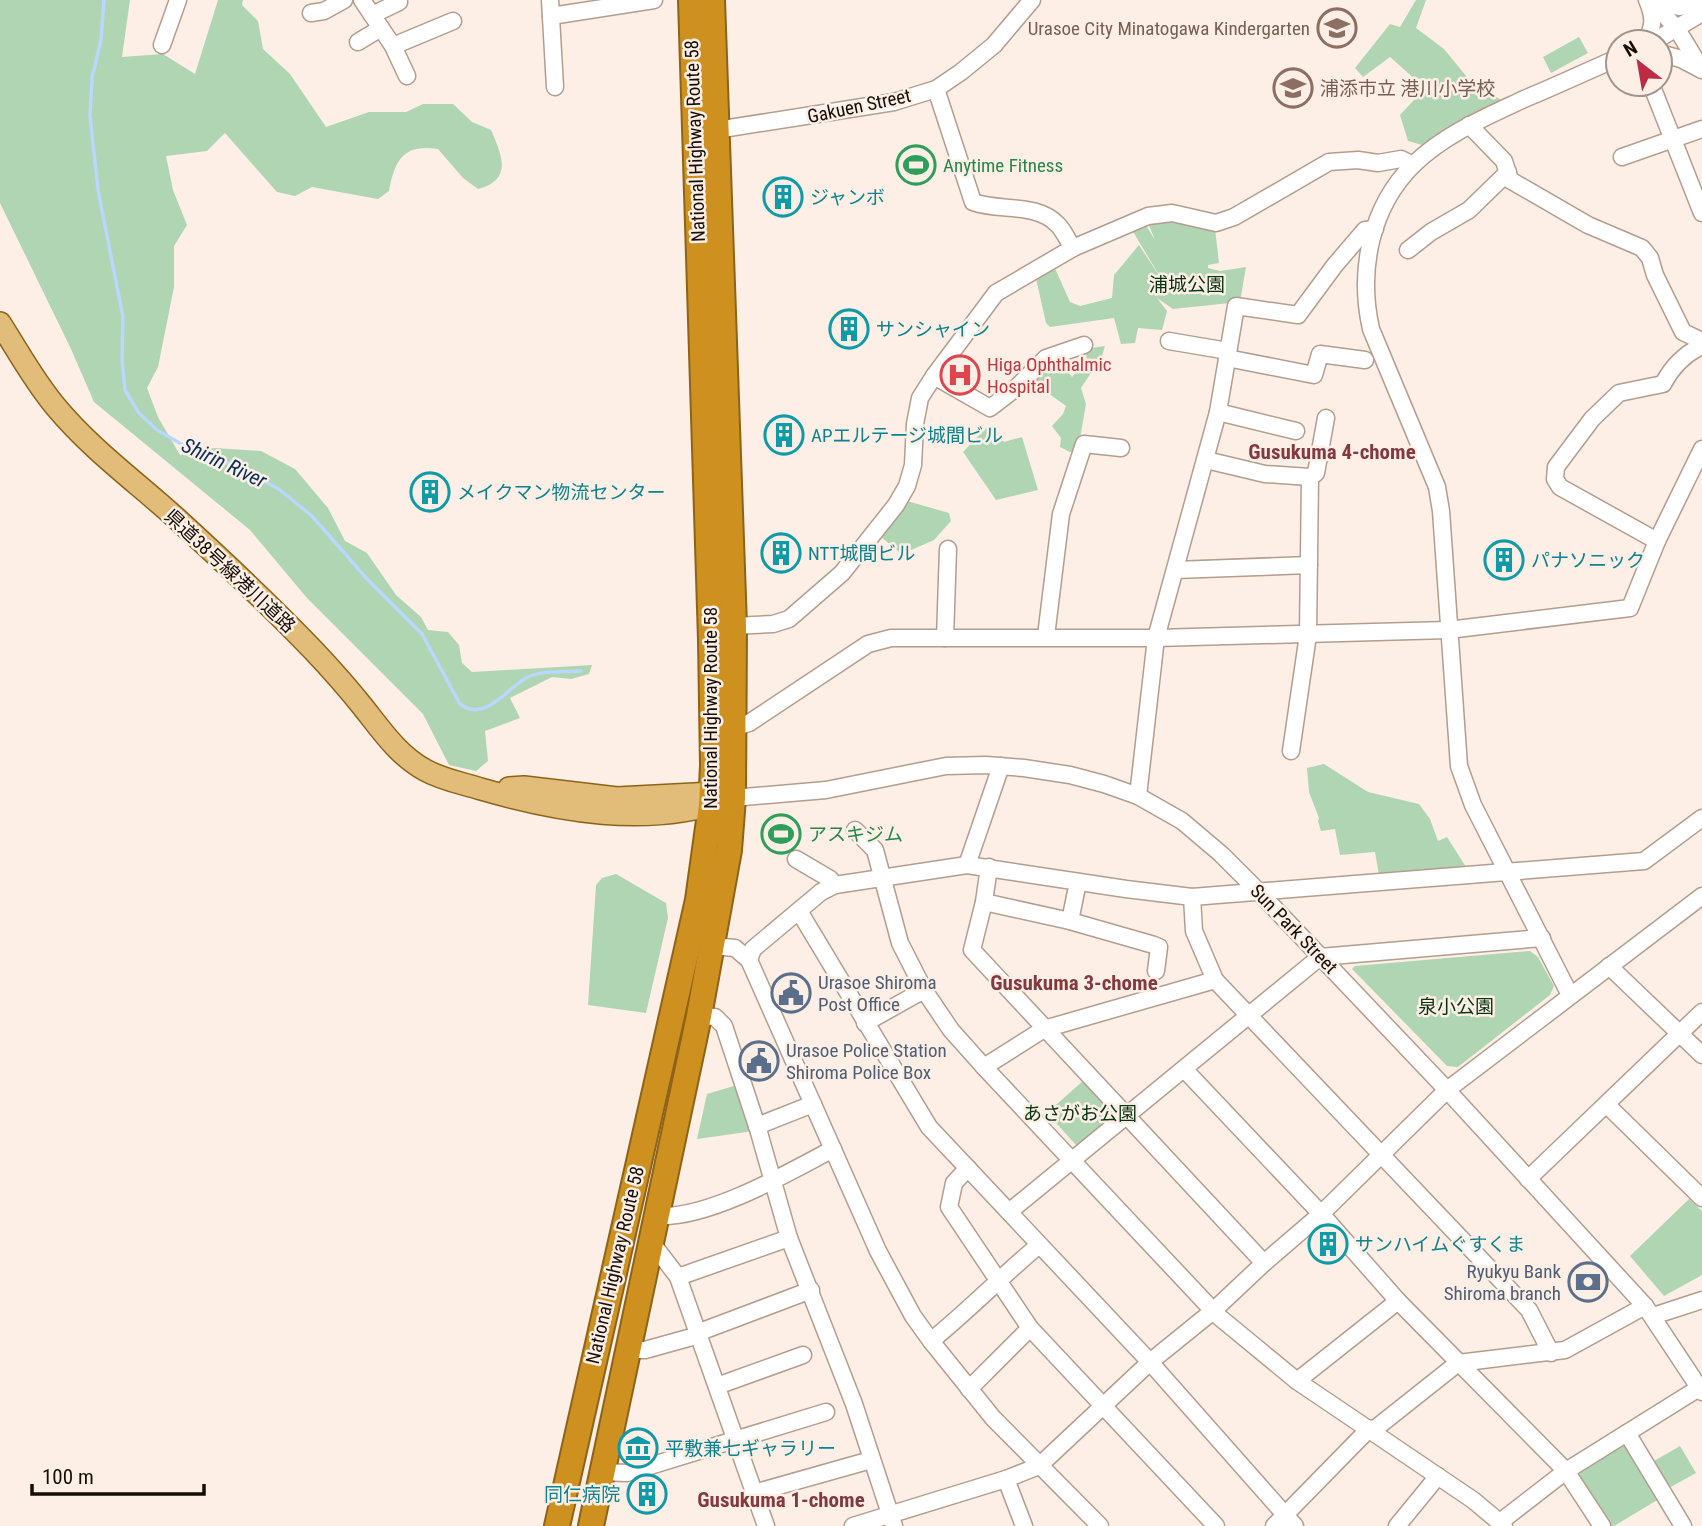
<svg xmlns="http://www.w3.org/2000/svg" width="1702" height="1526" font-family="'Roboto Condensed','Noto Sans JP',sans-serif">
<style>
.green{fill:#afd5b3}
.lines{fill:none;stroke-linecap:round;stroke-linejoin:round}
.stream{stroke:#b9d7ff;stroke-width:3.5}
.minor-casing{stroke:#b39d8e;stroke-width:19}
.major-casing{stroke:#8d6318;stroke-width:24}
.highway-casing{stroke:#8d6318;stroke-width:28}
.minor{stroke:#fff;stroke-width:16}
.major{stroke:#e2bd79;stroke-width:21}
.highway{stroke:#ce9120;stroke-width:24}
.labels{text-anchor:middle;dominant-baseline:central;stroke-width:5;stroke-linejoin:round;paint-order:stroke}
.education-label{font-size:19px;fill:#785e54;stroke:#fdefe5;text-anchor:end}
.street-label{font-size:19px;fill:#150e08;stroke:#fdefe5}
.leisure-label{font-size:19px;fill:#27864d;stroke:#fdefe5;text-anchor:start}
.culture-label{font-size:19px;fill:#0d838f;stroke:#fdefe5;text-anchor:start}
.park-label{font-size:19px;fill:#073412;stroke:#fdefe5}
.health-label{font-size:19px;fill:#be3a42;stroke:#fdefe5;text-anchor:start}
.service-label{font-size:19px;fill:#4e5e75;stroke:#fdefe5;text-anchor:start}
.neighbourhood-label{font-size:21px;font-weight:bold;fill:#823a40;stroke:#fdefe5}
.water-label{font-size:21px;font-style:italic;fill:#062e5c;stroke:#fdefe5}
</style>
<rect width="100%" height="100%" fill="#fdefe5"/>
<g class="green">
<path d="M0,0H130L122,57L163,54L195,74L218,0H243L242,5L258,21L263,49L290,74L326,127L369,112H406L423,104H453L472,122L491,130C502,155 513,180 478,189L463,178L438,149C403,144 395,160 389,191L378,199L312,187L295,196L277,192L225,133L207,151L166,156L173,190L187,225L174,246V287L158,367L147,388L158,417L180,455L215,448L261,451L295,469L328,508L345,541L367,553L396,595L421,617L428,630L448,632L459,645L462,663L472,672L592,665L589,674L571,679L552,677L510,698L520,718L485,731L488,761L476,771L449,765L423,714L307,598L250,530L94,402L71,349L0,203Z"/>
<path d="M1416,0H1426L1416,28L1444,49L1467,77L1501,100L1422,145L1408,141L1400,115L1425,88L1390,57L1363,77L1355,68L1390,24L1400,27Z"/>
<path d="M1579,37L1588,53L1551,73L1543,57Z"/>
<path d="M1177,219L1215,229L1219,263L1208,265V268L1220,271L1246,267L1240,302L1173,309L1157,298L1167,311L1162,330L1138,328L1135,343L1121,344L1114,318L1050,327L1046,323L1035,274L1053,264L1070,302L1080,306L1112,298L1114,275L1139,245L1162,280L1132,230L1147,227L1155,240L1148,223Z"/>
<path d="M1105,346L1102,356L1081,388L1086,404L1078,450L1070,452L1060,447L1061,438L1052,426L1063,414L1066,406L1033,382L1049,362L1058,357L1072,377L1087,360L1085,349Z"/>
<path d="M987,427L1004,442L1022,437L1038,490L996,500L963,452Z"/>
<path d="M907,501L949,513L951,521L934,540L902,554L881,537Z"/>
<path d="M1324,764L1368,792L1419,804L1430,819L1438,841L1447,837L1466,867L1379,875L1375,852L1340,855L1335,829L1321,831L1318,821L1319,818L1309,792L1307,768Z"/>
<path d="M616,874L666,903L668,918L646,1013L588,1005L596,885L602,878Z"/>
<path d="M1530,951L1538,957L1554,986L1550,995L1458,1067L1447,1066L1352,969L1355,966Z"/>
<path d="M1084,1080L1114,1114L1077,1146L1047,1113Z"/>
<path d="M737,1085L754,1131L697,1139L707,1094Z"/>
<path d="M1689,1199L1702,1211V1275L1664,1296L1630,1256Z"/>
<path d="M1626,1444L1659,1499L1614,1526H1608L1577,1475Z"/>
<path d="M1680,1446L1696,1473L1669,1488L1654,1461Z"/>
</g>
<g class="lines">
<path class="stream" d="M104,0L101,40L92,78L90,116L98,190L123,317L122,360L125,390L139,413L157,430L183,445L241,468L280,490L312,516L367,579L422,634L460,704C485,723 506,689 526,678C540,670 565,672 581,671"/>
<g class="minor-casing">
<g id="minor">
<path d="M362,0L393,46L407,76"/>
<path d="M550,0L555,87"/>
<path d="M1651,0L1677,29L1702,70"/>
<path d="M1658,0L1679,7L1702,4"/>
<path d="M311,13L324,11L344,0"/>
<path d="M372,15L399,2"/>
<path d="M551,16L654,0"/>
<path d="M358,42L381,28"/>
<path d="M1644,42C1655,28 1654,16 1647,0"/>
<path d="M1653,42L1702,13"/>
<path d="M162,45L178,0"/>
<path d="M393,46L453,21"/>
<path d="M1660,53L1681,59L1700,69"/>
<path d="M1651,84L1702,213"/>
<path d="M936,89L973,202C1000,212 1037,202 1058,225C1064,231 1068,241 1073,248"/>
<path d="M1469,125L1504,161L1510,180L1588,225L1642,248L1650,258L1655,275L1683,332L1702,341"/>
<path d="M710,131L894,102L936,89L961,72L994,45L1032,0"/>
<path d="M1622,157L1702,129"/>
<path d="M1408,250L1431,232L1469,210L1508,172"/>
<path d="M1169,341L1228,351"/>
<path d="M1227,358L1314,375L1320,354L1365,360"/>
<path d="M934,376L990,408L1016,388L1046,358L1084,345"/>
<path d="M1218,412L1296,431"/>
<path d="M1206,460L1265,474L1310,477"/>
<path d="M1657,541L1560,487L1555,479L1556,467L1592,419L1619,393L1663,384C1672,367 1684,354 1702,346"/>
<path d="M1175,570L1309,565"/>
<path d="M734,626L773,624L789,619L842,573L896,505L907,486L913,465L915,424L920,398L934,376L996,293L1073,248L1148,216L1172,213L1216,223L1234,217L1329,162L1358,160L1378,163L1401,159L1413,165"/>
<path d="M1046,636L1061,514L1084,444L1121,448"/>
<path d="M945,638L948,549"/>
<path d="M733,728L749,723L868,644L891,638H1156L1448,630L1630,608L1657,541L1702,449"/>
<path d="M1291,751L1308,635L1310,477L1316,473L1326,418"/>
<path d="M1138,796L1156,638L1218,412L1236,306L1298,315L1335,265L1365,230L1375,229"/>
<path d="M733,798L826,790L946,766L986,765L1024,768L1070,775L1104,784L1138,796L1182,821L1221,854L1258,891L1447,1090L1645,1306L1702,1392"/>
<path d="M855,830L875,850L900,943L924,990L951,1030L984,1067L1218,1316L1297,1381L1473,1500L1504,1526"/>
<path d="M796,859L830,879L835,885"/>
<path d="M967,865L1001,766"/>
<path d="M989,867L984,902L972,950L1264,1263"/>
<path d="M1192,897L1194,931L1215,980L1529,1310L1551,1353"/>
<path d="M984,902L1070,921L1154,945L1159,947L1156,971"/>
<path d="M799,911L929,1127L1150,1362L1295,1526"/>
<path d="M1070,921L1078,882"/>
<path d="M712,946L735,948L749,960L878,1251L913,1316L931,1341L993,1418L1100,1526"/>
<path d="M749,960L753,949L821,892L835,885L967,865L1126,889L1192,897L1644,861L1702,818"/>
<path d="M1609,966L1702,1055"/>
<path d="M1570,995L1473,805L1459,766L1441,511L1437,487L1371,329C1358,271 1370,207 1414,164C1445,134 1486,117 1524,99C1556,86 1587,71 1618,58"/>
<path d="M699,1016L715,1017L724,1026L758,1129L789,1238L854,1404L894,1526"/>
<path d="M865,1023L924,990"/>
<path d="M984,1067L1044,1029L1215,980"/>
<path d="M1184,1069L1324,1217L1398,1301L1566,1471L1602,1526"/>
<path d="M1607,1105L1702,1198"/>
<path d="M757,1126L813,1104"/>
<path d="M968,1168L954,1183L949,1207L1030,1328L1216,1526"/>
<path d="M1528,1179L1702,1012"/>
<path d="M1009,1212L1320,957L1542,938"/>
<path d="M658,1216C708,1219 788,1173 833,1149"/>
<path d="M652,1243L678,1277L766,1526"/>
<path d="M678,1277L789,1238"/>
<path d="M1653,1316L1702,1300"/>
<path d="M931,1341C968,1311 1002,1276 1039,1245"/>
<path d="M629,1350H645L692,1337L697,1333L811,1290"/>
<path d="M1297,1381L1398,1301"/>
<path d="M717,1386L803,1355"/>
<path d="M969,1389L1030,1328"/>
<path d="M1627,1433L1683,1526"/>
<path d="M603,1472L627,1473L826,1412"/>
<path d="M1006,1479L1024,1526"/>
<path d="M754,1493L871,1460"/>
<path d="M1500,1522L1566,1471L1699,1388"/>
<path d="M853,1526L1006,1479L1039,1466L1150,1362L1213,1311L1264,1263L1321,1214L1447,1090L1702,896"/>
<path d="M1274,1526L1369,1429L1376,1428L1458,1363L1565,1350L1645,1306"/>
<path d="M1397,1526L1438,1476"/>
</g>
</g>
<g class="major-casing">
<g id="major">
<path d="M0,323C18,351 34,381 56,407C91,449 135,481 176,518C223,561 270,605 314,651C331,669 347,687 363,707C382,731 398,755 425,770C443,780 462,783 481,789C557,811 648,828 726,800"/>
<path d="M509,788L524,787L617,798L713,793"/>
</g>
</g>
<g class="highway-casing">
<g id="highway">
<path d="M557,1526L698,900L711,806L713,765L711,640L691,0"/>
<path d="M591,1526L699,1016L729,850L733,798L734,626L712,0"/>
</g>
</g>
<use href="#minor" class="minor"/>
<use href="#major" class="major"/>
<use href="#highway" class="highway"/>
</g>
<defs>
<g id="school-ring" transform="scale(2.0125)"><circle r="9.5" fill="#fdefe5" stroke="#8d6e63" stroke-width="1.5"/><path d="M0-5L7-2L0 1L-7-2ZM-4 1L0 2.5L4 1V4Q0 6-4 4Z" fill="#8d6e63"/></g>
<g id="stadium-ring" transform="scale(2.0125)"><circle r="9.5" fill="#fdefe5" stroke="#2e9e5b" stroke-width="1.5"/><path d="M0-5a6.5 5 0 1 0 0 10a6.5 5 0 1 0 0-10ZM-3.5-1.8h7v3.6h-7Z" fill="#2e9e5b"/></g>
<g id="building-ring" transform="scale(2.0125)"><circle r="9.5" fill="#fdefe5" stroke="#0f9aa8" stroke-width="1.5"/><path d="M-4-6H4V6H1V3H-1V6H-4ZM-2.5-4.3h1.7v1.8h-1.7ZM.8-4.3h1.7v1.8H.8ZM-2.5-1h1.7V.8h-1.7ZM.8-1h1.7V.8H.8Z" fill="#0f9aa8"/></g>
<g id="hospital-ring" transform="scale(2.0125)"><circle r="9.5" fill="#fdefe5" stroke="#e0444e" stroke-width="1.5"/><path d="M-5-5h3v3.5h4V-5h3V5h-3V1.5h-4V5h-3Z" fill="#e0444e"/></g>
<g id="civic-ring" transform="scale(2.0125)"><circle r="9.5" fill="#fdefe5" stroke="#5c6f8a" stroke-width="1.5"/><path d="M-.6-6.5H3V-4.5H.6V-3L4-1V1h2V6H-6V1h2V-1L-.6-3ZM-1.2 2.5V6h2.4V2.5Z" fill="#5c6f8a"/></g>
<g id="bank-ring" transform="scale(2.0125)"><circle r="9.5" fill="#fdefe5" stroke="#5c6f8a" stroke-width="1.5"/><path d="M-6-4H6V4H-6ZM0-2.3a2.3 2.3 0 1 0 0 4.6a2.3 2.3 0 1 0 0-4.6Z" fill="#5c6f8a"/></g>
<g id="museum-ring" transform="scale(2.0125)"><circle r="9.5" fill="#fdefe5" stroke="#0f9aa8" stroke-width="1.5"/><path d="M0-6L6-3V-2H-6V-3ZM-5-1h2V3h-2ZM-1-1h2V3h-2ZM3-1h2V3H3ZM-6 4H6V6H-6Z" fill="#0f9aa8"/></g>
</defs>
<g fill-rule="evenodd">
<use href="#school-ring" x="1337" y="28"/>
<use href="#school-ring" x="1293" y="88"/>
<use href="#stadium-ring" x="916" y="165"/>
<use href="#building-ring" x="783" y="197"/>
<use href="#building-ring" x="849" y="329"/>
<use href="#hospital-ring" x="960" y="375"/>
<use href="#building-ring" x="784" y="435"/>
<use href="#building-ring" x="430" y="492"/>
<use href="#building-ring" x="781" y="553"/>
<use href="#building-ring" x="1504" y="560"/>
<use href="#stadium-ring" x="781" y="834"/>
<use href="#civic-ring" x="791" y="993"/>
<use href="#civic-ring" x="759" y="1061"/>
<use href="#building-ring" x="1328" y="1244"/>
<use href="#bank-ring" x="1588" y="1282"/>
<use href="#museum-ring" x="638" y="1448"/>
<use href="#building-ring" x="647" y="1494"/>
</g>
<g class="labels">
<g class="education-label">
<text x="1310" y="28">Urasoe City Minatogawa Kindergarten</text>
<text x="1320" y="88" text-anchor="start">浦添市立 港川小学校</text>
</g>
<g class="street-label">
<text transform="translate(859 106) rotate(-12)">Gakuen Street</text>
<text transform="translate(695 141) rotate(-92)">National Highway Route 58</text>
<text transform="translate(230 571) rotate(43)">県道38号線港川道路</text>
<text transform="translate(710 708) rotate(-90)">National Highway Route 58</text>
<text transform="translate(1294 929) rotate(46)">Sun Park Street</text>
<text transform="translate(615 1265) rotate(-77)">National Highway Route 58</text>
</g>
<g class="leisure-label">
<text x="943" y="165">Anytime Fitness</text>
<text x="808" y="834">アスキジム</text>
</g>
<g class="culture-label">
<text x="810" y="197">ジャンボ</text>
<text x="876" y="329">サンシャイン</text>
<text x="811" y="435">APエルテージ城間ビル</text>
<text x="457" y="492">メイクマン物流センター</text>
<text x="808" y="553">NTT城間ビル</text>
<text x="1531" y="560">パナソニック</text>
<text x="1355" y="1244">サンハイムぐすくま</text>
<text x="665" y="1448">平敷兼七ギャラリー</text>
<text x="620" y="1494" text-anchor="end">同仁病院</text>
</g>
<g class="park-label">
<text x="1187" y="284">浦城公園</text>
<text x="1456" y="1006">泉小公園</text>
<text x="1080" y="1113">あさがお公園</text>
</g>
<g class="health-label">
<text x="987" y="364">Higa Ophthalmic<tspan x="987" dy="22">Hospital</tspan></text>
</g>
<g class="service-label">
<text x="818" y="982">Urasoe Shiroma<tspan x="818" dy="22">Post Office</tspan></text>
<text x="786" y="1050">Urasoe Police Station<tspan x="786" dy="22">Shiroma Police Box</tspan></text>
<text x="1561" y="1271" text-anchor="end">Ryukyu Bank<tspan x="1561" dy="22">Shiroma branch</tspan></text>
</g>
<g class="neighbourhood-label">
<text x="1332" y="452">Gusukuma 4-chome</text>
<text x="1074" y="983">Gusukuma 3-chome</text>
<text x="781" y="1500">Gusukuma 1-chome</text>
</g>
<g class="water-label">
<text transform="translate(224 463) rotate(25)">Shirin River</text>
</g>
</g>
<g transform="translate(1639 63) rotate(329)"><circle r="33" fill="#fdefe5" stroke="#a0958d" stroke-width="2"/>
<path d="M0-5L12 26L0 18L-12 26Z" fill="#bd2c45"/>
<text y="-10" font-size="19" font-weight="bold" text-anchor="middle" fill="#150e08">N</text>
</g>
<path d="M32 1484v10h172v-10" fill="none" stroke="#150e08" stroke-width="3.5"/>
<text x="42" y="1484" font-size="21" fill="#150e08" stroke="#fdefe5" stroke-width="5" paint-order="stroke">100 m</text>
</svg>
